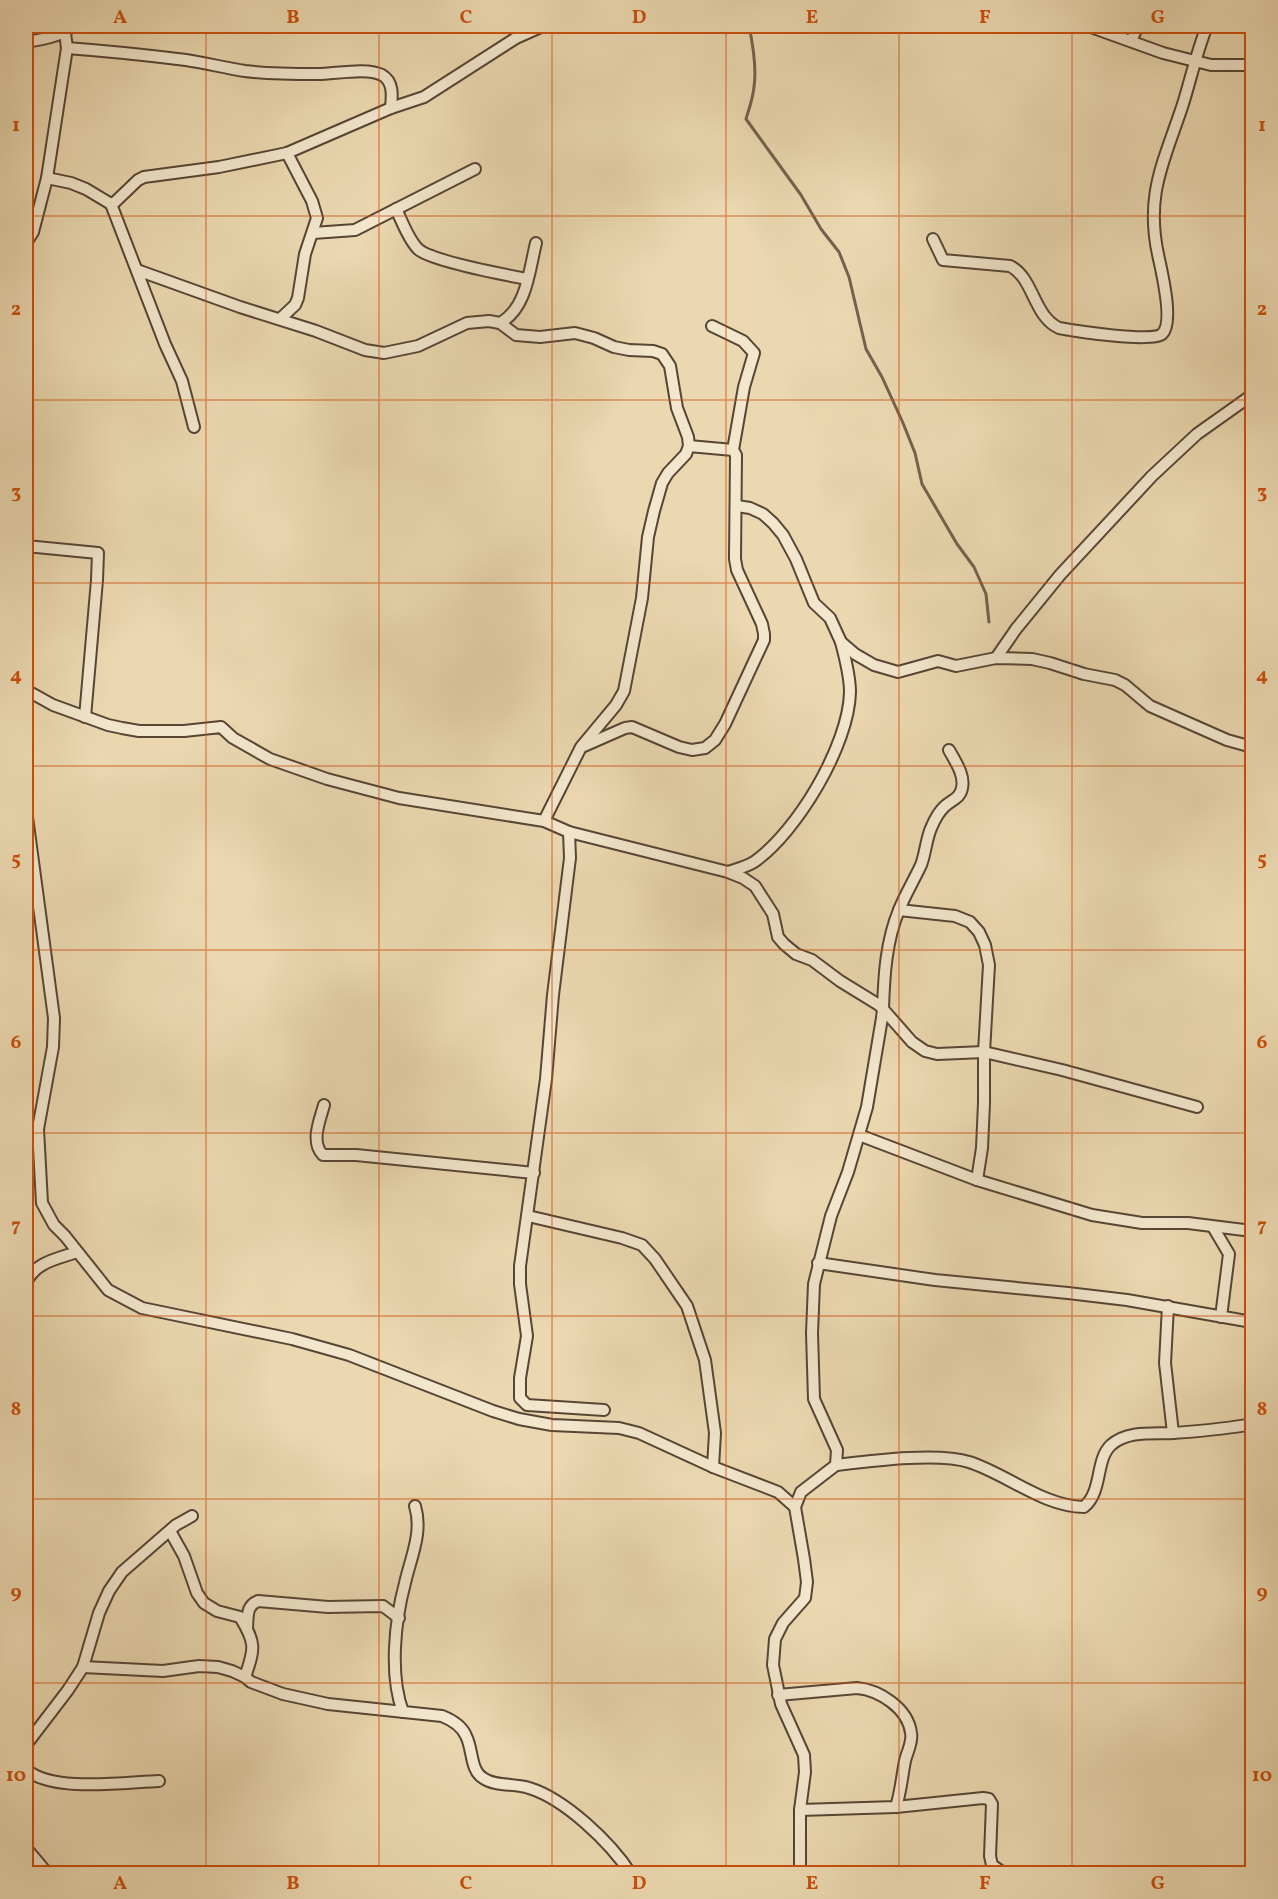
<svg xmlns="http://www.w3.org/2000/svg" width="1278" height="1899" font-family="Vollkorn,serif">
<style>
.lines{fill:none;stroke-linecap:round;stroke-linejoin:round}
.stream{stroke:#74614d;stroke-width:3}
.minor-casing{stroke:#574535;stroke-width:14}
.minor{stroke:#f2e6cc;stroke-width:10}
.grid{fill:none;stroke:#cb4f0c;stroke-width:1.5;stroke-opacity:0.55}
.neatline{fill:none;stroke:#cb4f0c;stroke-width:2}
.grid-label{font-size:20px;text-anchor:middle;font-weight:bold;fill:#cb4f0c}
</style>
<rect width="100%" height="100%" fill="#ebd8b0"/>
<filter id="stains"><feTurbulence type="fractalNoise" baseFrequency=".00333" numOctaves="4"/><feColorMatrix values="0 0 0 0 .2 0 0 0 0 .09 0 0 0 0 .02 0 0 0 .5 -.17"/></filter>
<radialGradient id="worn" r=".72"><stop offset=".6" stop-color="#630" stop-opacity="0"/><stop offset="1" stop-color="#630" stop-opacity=".3"/></radialGradient>
<g class="lines">
<path class="stream" d="M749,26C753,45 757,67 754,87C753,98 749,109 746,119L801,195L821,229L839,252L849,277L866,349L882,377L903,423L915,453L922,484L957,544L974,567L986,594L989,622"/>
<g class="minor-casing">
<g id="minor">
<path d="M1088,26L1163,53L1211,65H1252"/>
<path d="M1131,41L1138,26"/>
<path d="M26,42C42,39 60,37 72,26"/>
<path d="M67,48C107,51 146,55 186,60C206,63 225,68 245,71C269,74 294,74 318,74C335,74 367,67 382,75C394,82 392,96 391,108"/>
<path d="M47,178L71,183L86,189L111,204L115,202L138,180L144,177L219,167L287,153L391,108L424,97L516,38L543,26"/>
<path d="M111,204L165,344L182,381L194,427"/>
<path d="M396,209C402,221 408,239 418,249C431,261 506,275 527,279"/>
<path d="M313,233L355,230L475,169"/>
<path d="M933,239L943,260L1010,266C1034,278 1033,316 1059,328C1075,331 1153,343 1162,334C1174,323 1162,273 1159,259C1144,195 1164,162 1183,104C1191,78 1197,51 1207,26"/>
<path d="M26,243L33,232L47,178L67,48L64,26"/>
<path d="M137,270L240,307L316,331L365,350L384,353L418,346L467,323L489,321L500,323L516,335L540,337L575,333L594,338L614,347L629,350L653,351L662,354L670,366L677,408L688,437L689,446L686,454L668,473L662,483L654,511L648,537L642,598L624,691L616,705L581,747L544,821"/>
<path d="M280,319L295,305L298,298L305,254L317,218L312,201L287,153"/>
<path d="M500,323C527,308 529,271 536,243"/>
<path d="M712,326L743,341L754,353L744,387L733,450"/>
<path d="M737,506L750,508L763,514L773,523L783,535L796,559L814,603L830,618L841,642L855,654L874,665L898,672L938,661L956,666L996,658L1032,659L1050,663L1084,674L1115,680L1125,685L1150,706L1227,740L1252,747"/>
<path d="M26,546L98,553L97,580L85,717"/>
<path d="M996,658L1016,629L1060,575L1152,476L1197,434L1252,395"/>
<path d="M26,690L53,705L108,725L122,728L139,731H184L221,727L233,738L270,759L327,779L399,798L544,821L569,832L728,872L743,878L755,886L773,914L778,937L784,944L796,954L812,960L840,981L879,1005L883,1009L882,1018L867,1107L848,1172L831,1216L814,1284L812,1333L814,1399L837,1450L836,1465L801,1492L795,1507"/>
<path d="M26,733V736"/>
<path d="M584,746L625,728L632,727L679,747L692,750L705,748L715,740L725,724L764,640V634L762,624L737,570L735,559L736,455L733,450L689,446"/>
<path d="M949,750C955,761 965,775 962,788C960,799 951,800 944,807C939,812 935,819 932,826C926,838 926,852 921,865C914,880 905,895 899,910C886,941 884,976 883,1009L912,1042L925,1051L937,1054L984,1052L1062,1070L1197,1107"/>
<path d="M26,786L27,817L54,1018L53,1047L38,1129L42,1203L54,1225L65,1236L108,1290L142,1308L292,1339L349,1355L493,1411L519,1419L552,1425L619,1428L639,1433L713,1467L778,1492L795,1507L804,1559L807,1582L805,1598L783,1623L775,1639L773,1665L781,1704L804,1755L805,1772L800,1810V1874"/>
<path d="M569,832L570,858L553,995L546,1079L520,1266V1284L527,1336L520,1378V1398L527,1405L604,1410"/>
<path d="M728,872C737,869 746,867 754,862C797,832 849,745 850,692C850,675 845,658 841,642"/>
<path d="M899,910L955,916L970,922L979,932L985,945L989,965L984,1052V1103L982,1148L977,1180"/>
<path d="M324,1105C320,1120 310,1142 323,1155H356L534,1173"/>
<path d="M859,1135L977,1180L1092,1215L1142,1223H1188L1252,1231"/>
<path d="M528,1216L622,1238L642,1245L655,1259L687,1306L705,1360L715,1433L713,1467"/>
<path d="M1213,1227L1229,1254L1221,1317"/>
<path d="M818,1263L935,1280L1068,1293L1127,1300L1252,1322"/>
<path d="M26,1283C35,1262 57,1259 77,1252"/>
<path d="M1168,1306L1165,1363L1173,1433"/>
<path d="M836,1465C870,1461 938,1452 969,1462C1007,1474 1042,1506 1084,1507C1103,1491 1095,1460 1111,1445C1128,1430 1154,1434 1174,1433C1200,1431 1227,1429 1252,1424"/>
<path d="M170,1531L184,1556L197,1593L204,1603L217,1611L240,1617C256,1643 255,1648 245,1677"/>
<path d="M247,1628C248,1616 246,1606 258,1601L328,1607L383,1606L399,1618"/>
<path d="M83,1667L163,1671L199,1666L218,1667L232,1671L245,1677L251,1682L283,1694L328,1704L442,1716C452,1720 462,1726 466,1736C473,1749 470,1770 483,1778C496,1787 515,1783 529,1788C565,1799 610,1842 631,1874"/>
<path d="M778,1695L857,1688C879,1690 908,1708 911,1733C913,1742 907,1752 905,1761C902,1776 901,1791 896,1807"/>
<path d="M403,1712C389,1675 395,1620 405,1583C411,1557 423,1532 415,1506"/>
<path d="M26,1745L68,1690L83,1667L99,1613L109,1591L122,1572L176,1525L192,1516"/>
<path d="M26,1769C51,1793 126,1782 159,1781"/>
<path d="M800,1810L896,1807L983,1798L989,1799L992,1804L990,1856L992,1865L1005,1874"/>
<path d="M26,1848L48,1874"/>
</g>
</g>
<use href="#minor" class="minor"/>
</g>
<path class="grid" d="M206,26V1874M379,26V1874M552,26V1874M726,26V1874M899,26V1874M1072,26V1874M26,216H1252M26,400H1252M26,583H1252M26,766H1252M26,950H1252M26,1133H1252M26,1316H1252M26,1499H1252M26,1683H1252"/>
<rect width="1278" height="1899" fill="none" stroke="#ebd8b0" stroke-width="66"/>
<rect x="33" y="33" width="1212" height="1833" class="neatline"/>
<g class="grid-label">
<text x="120" y="23">A</text>
<text x="293" y="23">B</text>
<text x="466" y="23">C</text>
<text x="639" y="23">D</text>
<text x="812" y="23">E</text>
<text x="985" y="23">F</text>
<text x="1158" y="23">G</text>
<text x="16" y="131">1</text>
<text x="1262" y="131">1</text>
<text x="16" y="315">2</text>
<text x="1262" y="315">2</text>
<text x="16" y="498">3</text>
<text x="1262" y="498">3</text>
<text x="16" y="681">4</text>
<text x="1262" y="681">4</text>
<text x="16" y="865">5</text>
<text x="1262" y="865">5</text>
<text x="16" y="1048">6</text>
<text x="1262" y="1048">6</text>
<text x="16" y="1231">7</text>
<text x="1262" y="1231">7</text>
<text x="16" y="1415">8</text>
<text x="1262" y="1415">8</text>
<text x="16" y="1598">9</text>
<text x="1262" y="1598">9</text>
<text x="16" y="1781">10</text>
<text x="1262" y="1781">10</text>
<text x="120" y="1889">A</text>
<text x="293" y="1889">B</text>
<text x="466" y="1889">C</text>
<text x="639" y="1889">D</text>
<text x="812" y="1889">E</text>
<text x="985" y="1889">F</text>
<text x="1158" y="1889">G</text>
</g>
<rect width="100%" height="100%" filter="url(#stains)"/>
<rect width="100%" height="100%" fill="url(#worn)"/>
</svg>
